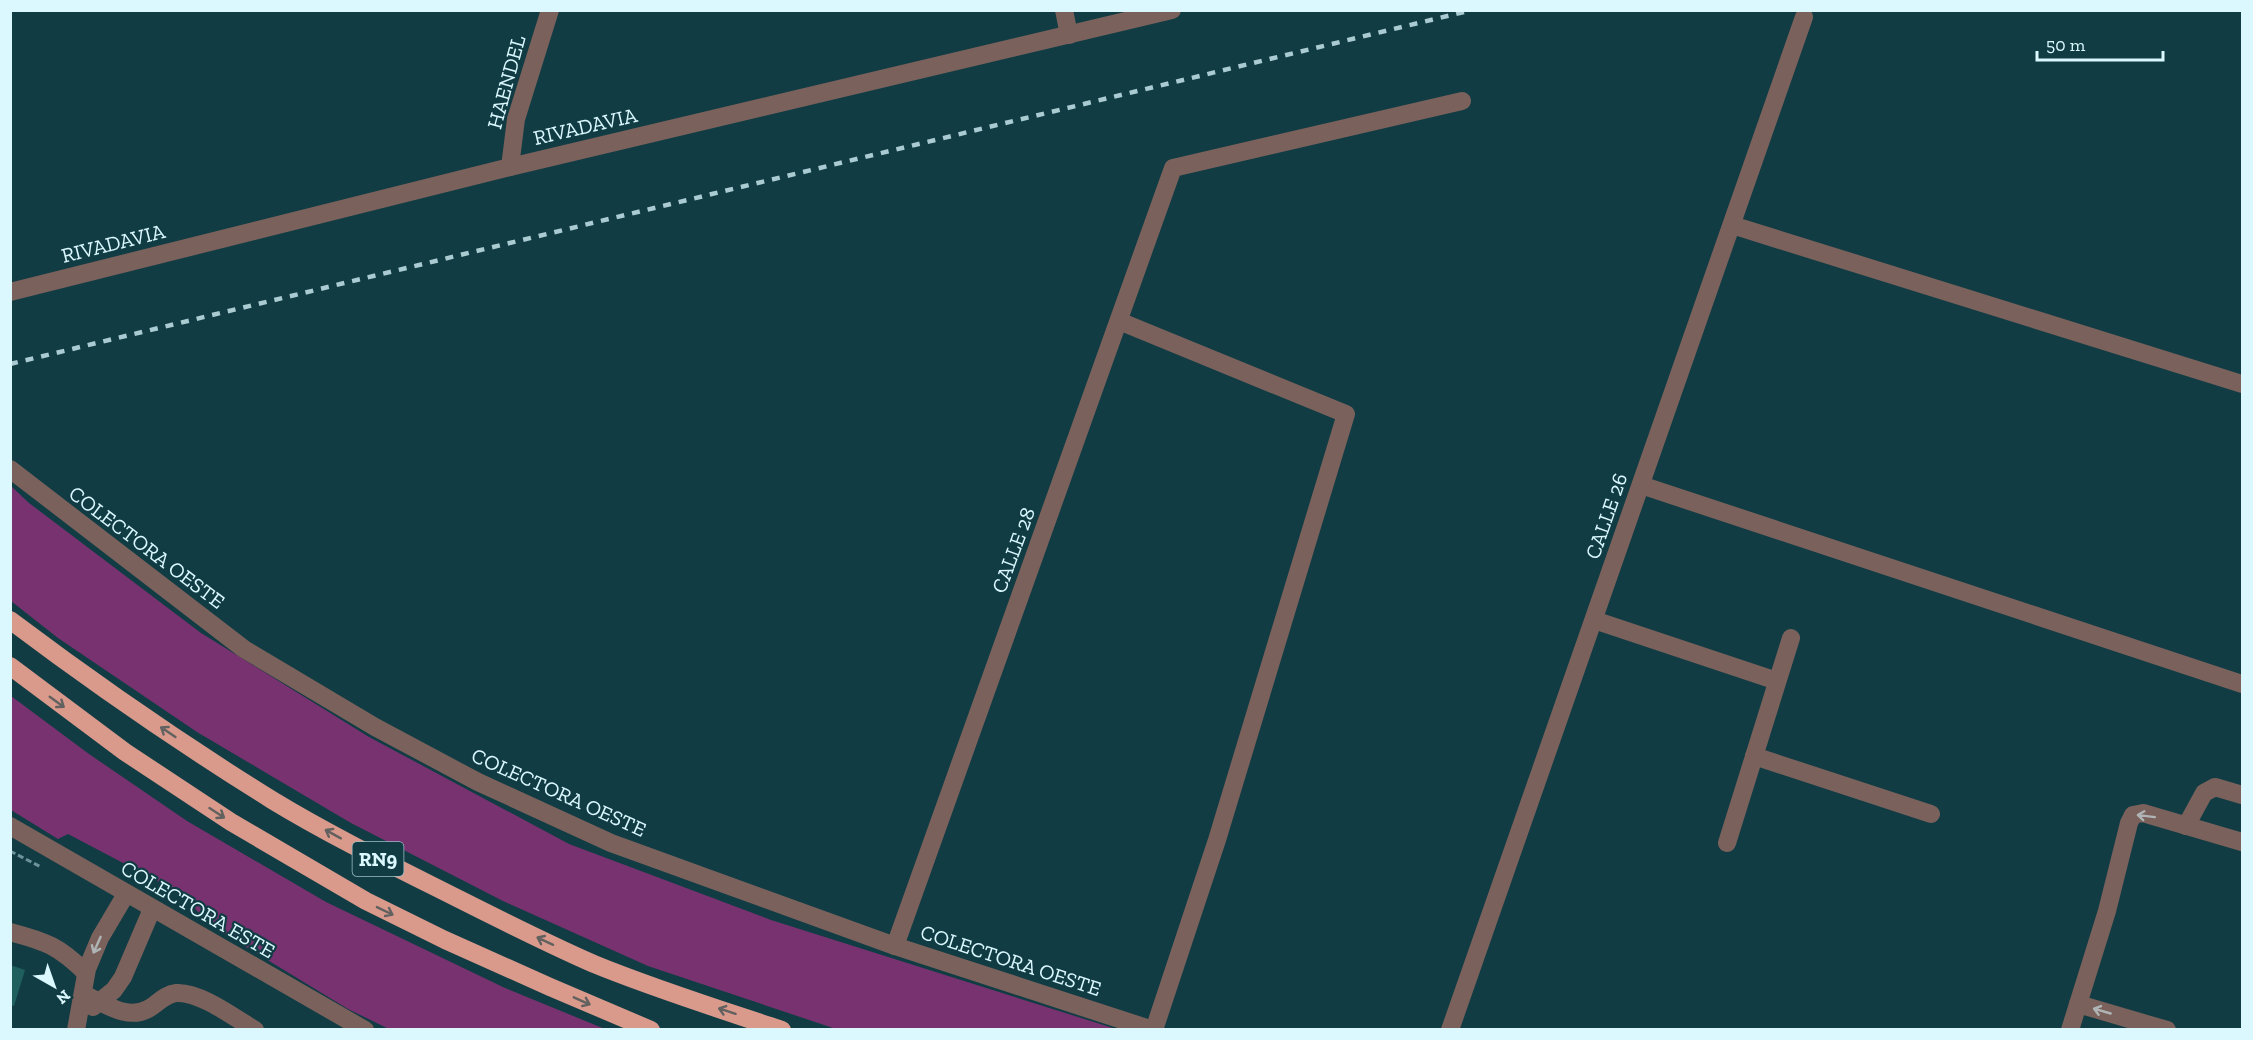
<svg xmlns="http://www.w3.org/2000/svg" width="2253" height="1040" font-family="'Zilla Slab',serif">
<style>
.green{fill:#793270}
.building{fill:#1f605e}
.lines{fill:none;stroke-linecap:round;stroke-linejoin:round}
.path{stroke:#6e939a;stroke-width:3;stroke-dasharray:6 3;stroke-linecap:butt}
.minor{stroke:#7b615b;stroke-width:18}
.highway{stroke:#d9998b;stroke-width:18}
.rail{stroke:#a9cbd1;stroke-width:4.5;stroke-dasharray:8 8;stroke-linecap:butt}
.oneway{stroke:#616160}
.oneway2{stroke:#afb4b5}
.labels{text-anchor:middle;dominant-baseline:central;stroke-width:4.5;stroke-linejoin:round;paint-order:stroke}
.shield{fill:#113c44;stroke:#9ec0c6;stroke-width:1.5}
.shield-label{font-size:20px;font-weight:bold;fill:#daf8fe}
.street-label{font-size:21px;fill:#daf8fe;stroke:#113c44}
</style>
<rect width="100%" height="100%" fill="#113c44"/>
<g class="green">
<path d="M11,486L29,503L201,633L369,737L569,844L771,920L1116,1029H836L648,966L503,901L351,823L197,732L58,638L11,601Z"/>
<path d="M11,696L89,754L187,821L326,902L505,988L605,1029H389L348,1009L207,923L184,895L68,834L58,839L11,810Z"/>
</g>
<path class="building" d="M10,965L25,970L14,1006L10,1005Z"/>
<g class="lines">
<path class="path" d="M10,851L41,867"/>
<g class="minor">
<path d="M1064,10L1069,35"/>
<path d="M510,167L516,119L550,10"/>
<path d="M1732,225L2242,384"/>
<path d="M10,292L510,167L1172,10"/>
<path d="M1119,321L1346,414L1217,840L1154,1030"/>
<path d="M10,469L244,649L375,727L478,782L611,843L895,946L1153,1030"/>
<path d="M1641,485L2242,684"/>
<path d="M1594,620L1777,681"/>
<path d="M1754,756L1931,814"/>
<path d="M10,826L365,1030"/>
<path d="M2186,826L2204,793L2215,787L2242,795"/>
<path d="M1727,843L1791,638"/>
<path d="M10,932C47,942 59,946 86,973"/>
<path d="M895,946L1173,168L1462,101"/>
<path d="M83,994C103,1002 126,1021 148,1009C157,1004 165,994 176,993C199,991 235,1018 255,1030"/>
<path d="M2078,1004L2167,1030"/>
<path d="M93,1007L114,990L123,977L152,909"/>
<path d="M76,1030L87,969L100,938L126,894"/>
<path d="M1450,1030L1804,17"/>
<path d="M2070,1030L2107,911L2129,823L2133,815L2143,813L2242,842"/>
</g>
<g class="highway">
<path d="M10,620C95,684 182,744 272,800C323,831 377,858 431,885C485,912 539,940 594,964C655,989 719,1009 782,1030"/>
<path d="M10,666L125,752L231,822L366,901L445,940L550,987L651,1030"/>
</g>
<path class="rail" d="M10,364L1472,10"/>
</g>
<defs><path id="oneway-shaft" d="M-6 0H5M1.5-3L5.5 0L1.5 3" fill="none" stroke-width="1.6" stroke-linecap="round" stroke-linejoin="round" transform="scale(1.5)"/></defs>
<g class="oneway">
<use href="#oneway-shaft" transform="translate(57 702) rotate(36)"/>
<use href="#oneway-shaft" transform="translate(168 732) rotate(-146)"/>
<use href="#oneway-shaft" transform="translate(217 813) rotate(33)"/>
<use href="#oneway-shaft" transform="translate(333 834) rotate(-151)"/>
<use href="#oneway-shaft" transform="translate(385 911) rotate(26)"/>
<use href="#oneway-shaft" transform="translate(545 941) rotate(-155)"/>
<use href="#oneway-shaft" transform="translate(582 1001) rotate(24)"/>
<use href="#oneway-shaft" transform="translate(727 1011) rotate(-162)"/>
</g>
<g class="oneway2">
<use href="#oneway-shaft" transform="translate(2146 816) rotate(-173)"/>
<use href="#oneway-shaft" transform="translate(97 945) rotate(114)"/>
<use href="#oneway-shaft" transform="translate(2102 1011) rotate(-164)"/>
</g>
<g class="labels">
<rect class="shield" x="352.5" y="842" width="51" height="34" rx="4.5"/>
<g class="shield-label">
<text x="378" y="859">RN9</text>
</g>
<g class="street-label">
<text transform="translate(506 82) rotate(-75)">HAENDEL</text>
<text transform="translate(585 126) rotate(-13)">RIVADAVIA</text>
<text transform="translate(113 243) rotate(-14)">RIVADAVIA</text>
<text transform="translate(1606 516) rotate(-71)">CALLE 26</text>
<text transform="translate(147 547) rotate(37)">COLECTORA OESTE</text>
<text transform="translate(1013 550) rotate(-70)">CALLE 28</text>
<text transform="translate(559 792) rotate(24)">COLECTORA OESTE</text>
<text transform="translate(198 909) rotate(30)">COLECTORA ESTE</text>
<text transform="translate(1011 960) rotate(18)">COLECTORA OESTE</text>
</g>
</g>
<rect width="2253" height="1040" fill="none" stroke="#daf8fe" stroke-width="24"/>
<g transform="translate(54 986) rotate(140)" stroke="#113c44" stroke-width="4.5" paint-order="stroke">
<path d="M0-4.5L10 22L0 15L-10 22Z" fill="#daf8fe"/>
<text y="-9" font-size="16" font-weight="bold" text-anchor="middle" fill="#daf8fe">N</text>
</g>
<path d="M2037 51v9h126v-9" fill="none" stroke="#daf8fe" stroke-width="3"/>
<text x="2046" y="51" font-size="18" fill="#daf8fe" stroke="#113c44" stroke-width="4.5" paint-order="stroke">50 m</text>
</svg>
